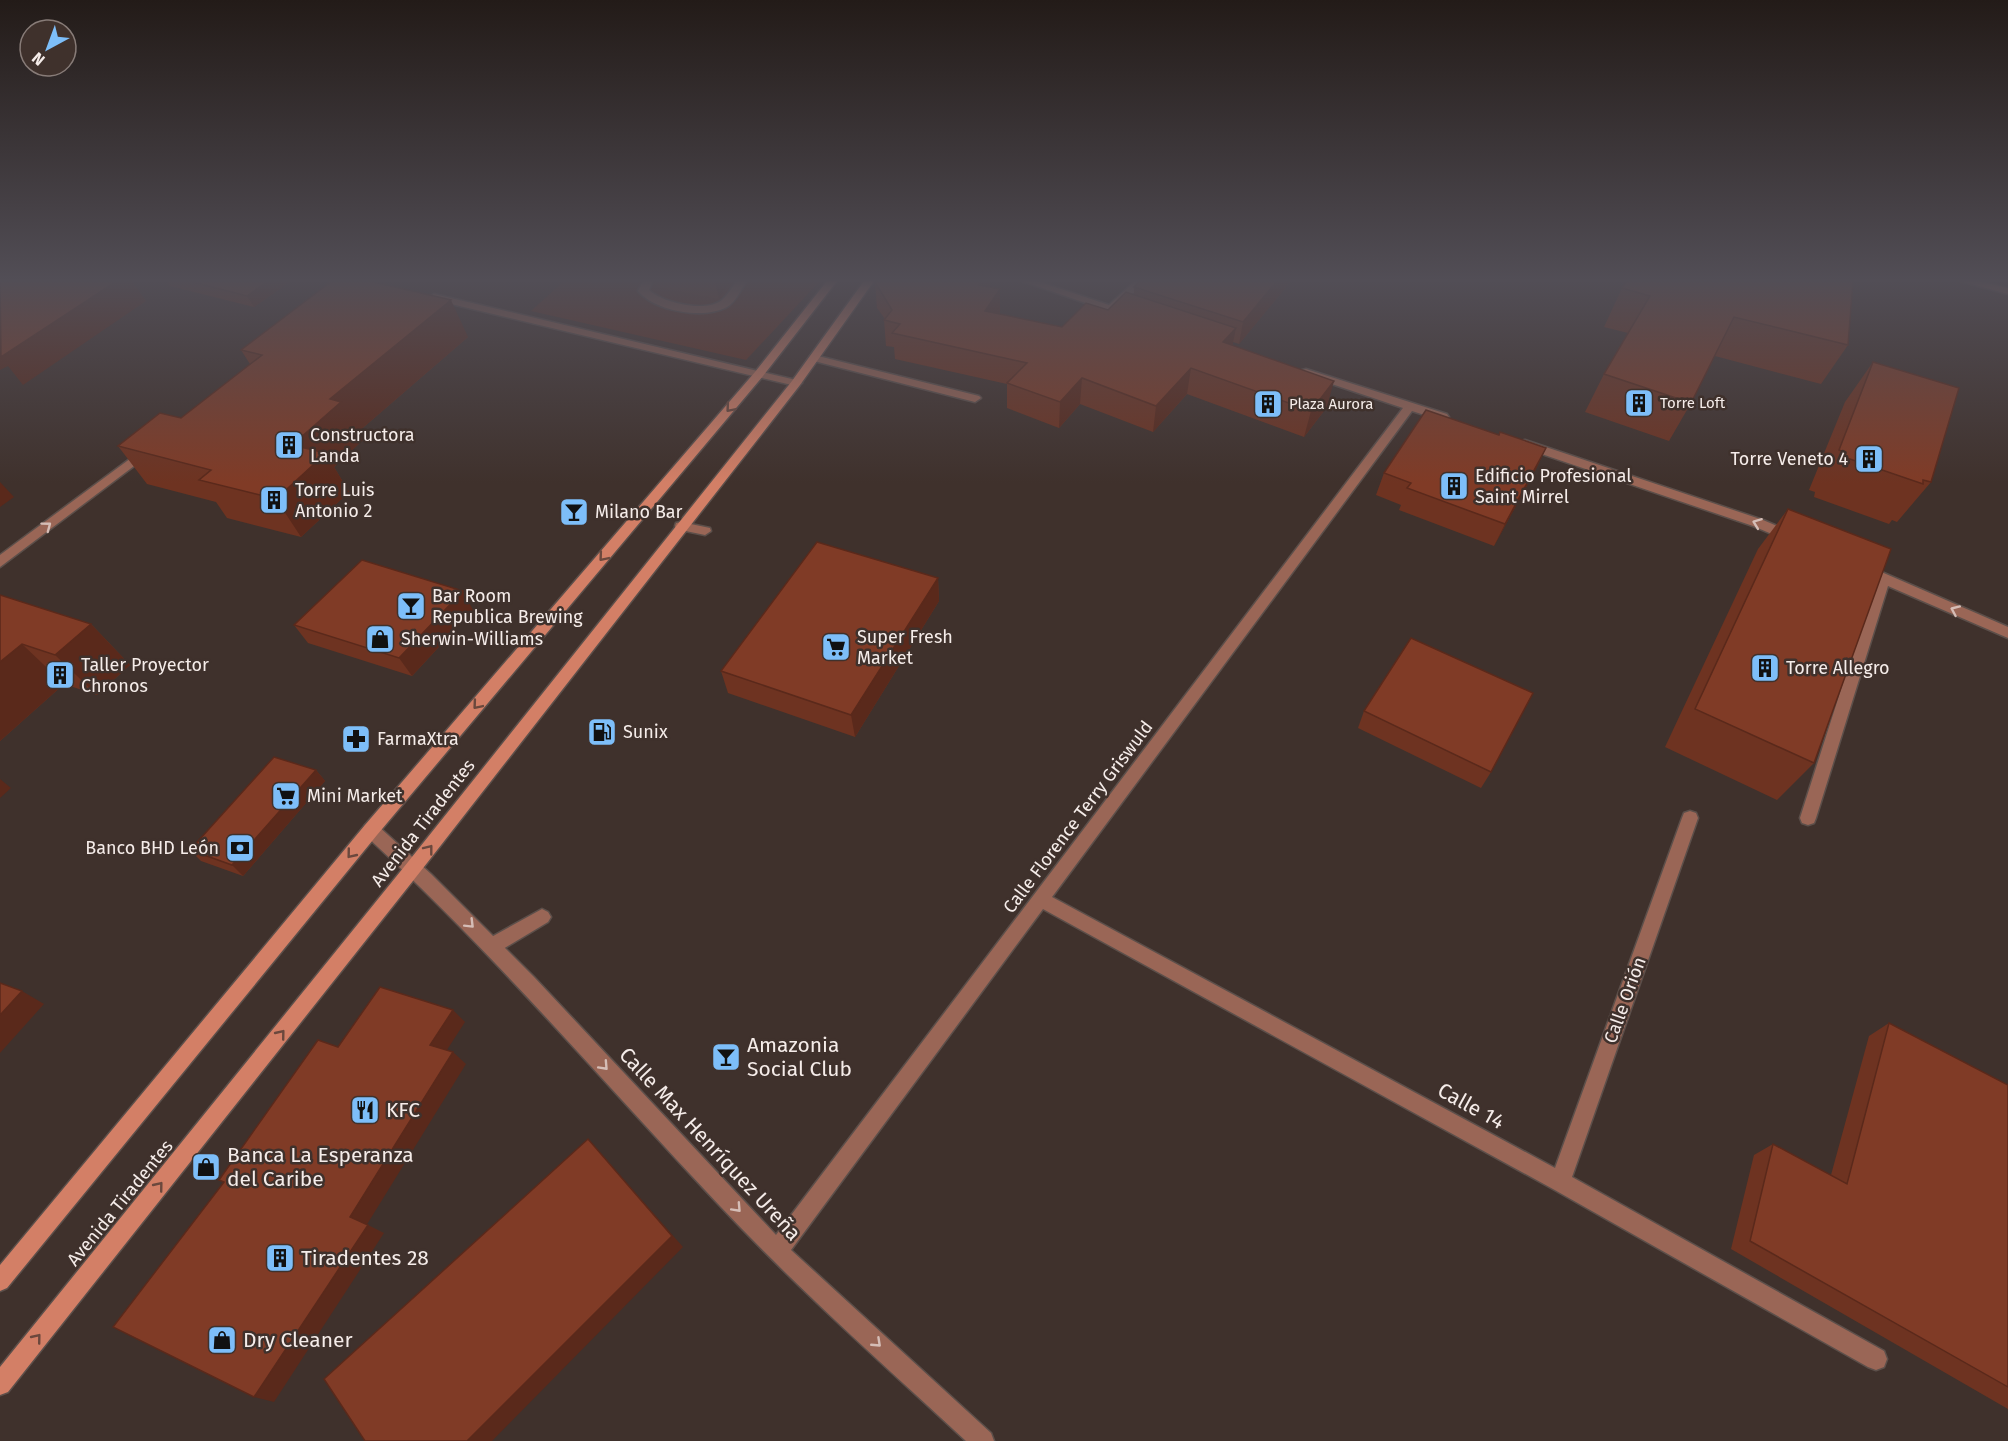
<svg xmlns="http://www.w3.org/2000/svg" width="2008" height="1441" font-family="'Fira Sans',sans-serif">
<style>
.green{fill:#632f20}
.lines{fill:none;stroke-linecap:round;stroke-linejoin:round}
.service-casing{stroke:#5c4f4a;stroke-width:3}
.minor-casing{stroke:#5c4f4a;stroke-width:3}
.secondary-casing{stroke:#5c4f4a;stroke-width:3}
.service{fill:#9a6656;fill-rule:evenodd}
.minor{fill:#9a6656;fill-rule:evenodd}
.secondary{fill:#d37f66;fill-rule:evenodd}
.wall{fill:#6e3321}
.shaded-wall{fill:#5a291b}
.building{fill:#803b26;stroke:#5a291b;stroke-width:1.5}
.oneway{stroke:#6b483d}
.oneway2{stroke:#d5bdb6}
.labels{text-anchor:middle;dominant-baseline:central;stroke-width:5;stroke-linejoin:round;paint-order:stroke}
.far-poi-label{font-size:15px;fill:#f5ece9;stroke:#3f312c;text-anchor:start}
.poi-label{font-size:18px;fill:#f5ece9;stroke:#3f312c;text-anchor:start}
.street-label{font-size:18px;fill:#f5ece9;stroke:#3f312c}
.near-poi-label{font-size:21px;fill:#f5ece9;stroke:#3f312c;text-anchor:start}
.near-street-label{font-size:21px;fill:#f5ece9;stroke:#3f312c}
</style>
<rect width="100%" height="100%" fill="#3f312c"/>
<path class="green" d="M564,281H820L746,360L531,311Z"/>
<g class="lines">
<g class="service-casing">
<g id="service">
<path d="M643,281H653L649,290C663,303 706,313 722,300C728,295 732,287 737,281H747C741,289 736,302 727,307C703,320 655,311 638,291Z"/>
<path d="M814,355L979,396L981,398L975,402L810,360V356Z"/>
<path d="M681,522L710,528L711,531L705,535L676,529L675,526L676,523Z"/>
<path d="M542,909L548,912L551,917L548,922L498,952L492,954L486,952L483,946L486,940Z"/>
</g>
</g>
<g class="minor-casing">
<g id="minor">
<path d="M1022,281H1037L1109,305L1135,281H1146L1118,308L1134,315L1129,318Z"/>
<path d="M1960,281H1978L2008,288V294Z"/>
<path d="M434,294L796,380L802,383L796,386L430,299L429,297Z"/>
<path d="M1306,369L1447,414L1449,417L1443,421L1412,411L1052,897L1555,1168L1682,818L1684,813L1690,811L1696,813L1698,818L1572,1177L1884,1351L1887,1359L1884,1367L1876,1370L1868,1367L1553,1189L1043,909L791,1250L991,1433L994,1441H966C883,1364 798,1289 720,1206C602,1081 492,951 365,835L363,830L365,825L371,823L377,825L431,874L534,977L776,1235L1403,408L1302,374V370Z"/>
<path d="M1525,440L1763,520L1796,534L1798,537L1791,541L1786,540L1753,526L1521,447V441Z"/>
<path d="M146,447L150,448V454L0,567V555Z"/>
<path d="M1863,564L2008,627V638L1888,586L1816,818L1814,823L1808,825L1802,823L1800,818L1876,580L1858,572L1856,569L1858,566Z"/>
</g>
</g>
<g class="secondary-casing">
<g id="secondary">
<path d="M827,281H837L763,376L377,835L7,1288L0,1291V1265L365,825L755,372Z"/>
<path d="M864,281H874L800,385L420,872L8,1392L0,1395V1367L408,862L792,381Z"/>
</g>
</g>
<use href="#service" class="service"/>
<use href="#minor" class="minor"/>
<use href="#secondary" class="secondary"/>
</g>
<g class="wall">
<path d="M167,281H291L254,307L170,286Z"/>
<path d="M654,281H730L719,299L656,287Z"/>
<path d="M876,281H990V287L1000,314L1062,327L1108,310L1134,294V287L1291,281L1239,344L1233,342V346L1327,407L1304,437L1187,394L1153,432L1080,404L1059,428L1007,408V384L895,359L894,347L886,346L884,320L885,319L877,308L875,282Z"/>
<path d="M1622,288L1848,345L1821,384L1715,356L1691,403L1669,441L1585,412L1604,374L1628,333L1604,327Z"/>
<path d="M468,337L358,432L363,440L334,467L349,492L301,537L227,518L216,502L147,484L118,446L181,418L250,364L241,350Z"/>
<path d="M1873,362L1931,482L1897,522L1892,520L1889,524L1814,497L1815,492L1809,490L1845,402Z"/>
<path d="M1499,435L1546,448L1535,471L1494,546L1399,510L1401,505L1376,495L1384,473Z"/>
<path d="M1788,509L1814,763L1777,800L1665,747L1758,549Z"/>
<path d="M938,578L939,601L855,737L728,693L721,671Z"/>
<path d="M0,595L91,624L130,665L97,695L64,684L0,741Z"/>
<path d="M473,610L412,676L308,643L294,625Z"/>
<path d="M1364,711L1491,772L1481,788L1358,728Z"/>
<path d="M316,770L325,781L243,876L201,861L190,850Z"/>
<path d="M1889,1023L2008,1085V1409L1731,1249L1754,1155L1773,1144L1831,1175L1869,1036Z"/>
</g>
<g class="shaded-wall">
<path d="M117,281H132L146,301L23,385L8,366L0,370V352Z"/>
<path d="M268,281H291L254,307L247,296Z"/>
<path d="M715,281H730L719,299Z"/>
<path d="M982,281H990V294L979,285Z"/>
<path d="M1277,281H1291L1239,344L1243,322Z"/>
<path d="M1000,289V314L985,311Z"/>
<path d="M451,300L468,337L358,432L363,440L334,467L349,492L301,537L276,499L292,445L330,399Z"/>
<path d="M1236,328L1231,353L1223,342Z"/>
<path d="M1191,368L1187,394L1153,432L1156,406Z"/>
<path d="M1082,378L1080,404L1059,428L1060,402Z"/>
<path d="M1334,381L1327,407L1304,437L1311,411Z"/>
<path d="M1546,448L1535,471L1494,546L1505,524Z"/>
<path d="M0,482L14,497L0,507Z"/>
<path d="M938,578L939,601L855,737L851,715Z"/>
<path d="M463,591L473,610L412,676L399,658Z"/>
<path d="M91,624L130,665L97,695L55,655Z"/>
<path d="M22,644L64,684L0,741V662Z"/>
<path d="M316,770L325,781L243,876L232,865Z"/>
<path d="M0,779L11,788L0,798Z"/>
<path d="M22,991L44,1004L0,1053V1015Z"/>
<path d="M453,1010L465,1022L443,1056L430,1045Z"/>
<path d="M453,1052L466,1064L366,1226L350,1217Z"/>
<path d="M588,1139L683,1247L492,1441H467Z"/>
<path d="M368,1225L384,1233L274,1402L254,1397Z"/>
</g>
<g class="building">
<path d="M0,281H117L1,357Z"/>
<path d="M189,281H268L247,296Z"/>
<path d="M332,281H369L451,300L330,399L341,402L292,445L326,453L276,499L199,480L211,470L118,446L160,413L181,418L262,355L241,350Z"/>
<path d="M876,281H982L979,285L1000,289L985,311L1062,327L1086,303L1108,310L1126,292L1236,328L1223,342L1334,381L1311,411L1191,368L1156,406L1082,378L1060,402L1007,383L1027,363L892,333L900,324L884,320L892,310L875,282Z"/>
<path d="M1140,281H1277L1243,322L1134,287Z"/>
<path d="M1627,281H1853L1848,345L1734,317L1691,403L1604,374L1650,296L1622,288Z"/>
<path d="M1873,362L1959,388L1931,482L1923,480V484L1844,457L1845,452L1839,450Z"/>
<path d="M1426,410L1499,435L1500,432L1546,448L1505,524L1407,488L1411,483L1384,473Z"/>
<path d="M1788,509L1891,549L1814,763L1695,709Z"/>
<path d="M817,542L938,578L851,715L721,671Z"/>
<path d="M362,560L463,591L399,658L294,625Z"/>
<path d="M0,595L91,624L55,655L22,644L0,662Z"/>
<path d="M1411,638L1533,693L1491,772L1364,711Z"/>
<path d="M274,757L316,770L232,865L190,850Z"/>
<path d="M0,983L22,991L0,1015Z"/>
<path d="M380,987L453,1010L430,1045L453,1052L350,1217L368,1225L254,1397L113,1327L224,1182L219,1180L318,1040L338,1047Z"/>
<path d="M1889,1023L2008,1085V1387L1750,1241L1773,1144L1847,1184Z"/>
<path d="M588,1139L672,1236L467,1441H365L324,1379Z"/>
</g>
<defs><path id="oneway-chevron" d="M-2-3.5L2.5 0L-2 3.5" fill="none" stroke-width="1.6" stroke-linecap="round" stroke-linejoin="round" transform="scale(1.5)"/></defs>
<g class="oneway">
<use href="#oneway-chevron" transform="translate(730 408) rotate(130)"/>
<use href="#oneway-chevron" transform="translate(603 557) rotate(130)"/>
<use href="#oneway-chevron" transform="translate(477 705) rotate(130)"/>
<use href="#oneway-chevron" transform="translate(429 849) rotate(-52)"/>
<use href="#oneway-chevron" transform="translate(351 854) rotate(129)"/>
<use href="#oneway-chevron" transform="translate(281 1034) rotate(-51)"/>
<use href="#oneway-chevron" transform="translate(159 1186) rotate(-51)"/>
<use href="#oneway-chevron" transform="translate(37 1338) rotate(-51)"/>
</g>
<g class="oneway2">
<use href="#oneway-chevron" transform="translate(1757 523) rotate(-159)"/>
<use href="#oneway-chevron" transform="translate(47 526) rotate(-37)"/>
<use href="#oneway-chevron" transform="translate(1955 610) rotate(-156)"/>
<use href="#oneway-chevron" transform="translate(470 924) rotate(45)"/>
<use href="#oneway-chevron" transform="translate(604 1066) rotate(47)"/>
<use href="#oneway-chevron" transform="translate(737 1208) rotate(47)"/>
<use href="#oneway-chevron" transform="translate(877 1343) rotate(43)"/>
</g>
<linearGradient id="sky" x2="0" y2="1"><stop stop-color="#231b18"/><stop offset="0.58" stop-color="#524e56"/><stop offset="1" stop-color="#524e56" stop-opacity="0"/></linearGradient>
<rect width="2008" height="483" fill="url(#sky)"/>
<defs>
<g id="building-square" transform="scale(1.5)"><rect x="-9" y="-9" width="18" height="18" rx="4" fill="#7dbef9" stroke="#3f312c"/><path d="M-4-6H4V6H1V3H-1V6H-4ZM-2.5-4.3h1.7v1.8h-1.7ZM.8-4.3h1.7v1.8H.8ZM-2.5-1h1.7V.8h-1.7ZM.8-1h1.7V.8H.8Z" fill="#111"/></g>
<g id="bar-square" transform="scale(1.5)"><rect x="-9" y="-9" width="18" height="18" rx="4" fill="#7dbef9" stroke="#3f312c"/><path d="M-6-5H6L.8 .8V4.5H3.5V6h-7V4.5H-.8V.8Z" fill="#111"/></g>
<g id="shop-square" transform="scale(1.5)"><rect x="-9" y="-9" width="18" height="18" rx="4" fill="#7dbef9" stroke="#3f312c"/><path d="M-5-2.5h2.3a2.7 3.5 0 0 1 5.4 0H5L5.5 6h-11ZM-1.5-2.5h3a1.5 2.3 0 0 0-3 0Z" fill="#111"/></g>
<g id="supermarket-square" transform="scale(1.5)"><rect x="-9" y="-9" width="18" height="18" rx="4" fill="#7dbef9" stroke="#3f312c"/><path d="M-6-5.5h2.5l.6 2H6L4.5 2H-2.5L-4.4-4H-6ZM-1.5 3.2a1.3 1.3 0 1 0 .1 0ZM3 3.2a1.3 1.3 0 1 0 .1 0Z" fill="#111"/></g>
<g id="fuel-square" transform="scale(1.5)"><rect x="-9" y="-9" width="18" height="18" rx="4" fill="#7dbef9" stroke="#3f312c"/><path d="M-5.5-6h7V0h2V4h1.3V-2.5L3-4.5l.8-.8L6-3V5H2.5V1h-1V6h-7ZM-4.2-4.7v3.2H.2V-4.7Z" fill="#111"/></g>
<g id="pharmacy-square" transform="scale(1.5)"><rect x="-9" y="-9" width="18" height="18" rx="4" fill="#7dbef9" stroke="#3f312c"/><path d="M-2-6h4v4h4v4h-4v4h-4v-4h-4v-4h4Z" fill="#111"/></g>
<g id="bank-square" transform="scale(1.5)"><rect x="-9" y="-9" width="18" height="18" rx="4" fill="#7dbef9" stroke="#3f312c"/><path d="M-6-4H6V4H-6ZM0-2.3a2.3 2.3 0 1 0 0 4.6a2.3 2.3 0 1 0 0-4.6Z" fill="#111"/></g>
<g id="restaurant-square" transform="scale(1.5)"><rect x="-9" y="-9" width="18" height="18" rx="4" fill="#7dbef9" stroke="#3f312c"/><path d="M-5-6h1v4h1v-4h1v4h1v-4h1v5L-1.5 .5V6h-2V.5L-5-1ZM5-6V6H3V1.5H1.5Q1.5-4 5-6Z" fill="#111"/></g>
</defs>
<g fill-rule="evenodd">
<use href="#building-square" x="1639" y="403"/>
<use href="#building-square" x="1268" y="404"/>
<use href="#building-square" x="289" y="445"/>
<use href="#building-square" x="1869" y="459"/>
<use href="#building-square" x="1454" y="486"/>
<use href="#building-square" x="274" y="500"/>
<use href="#bar-square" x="574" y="512"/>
<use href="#bar-square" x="411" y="606"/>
<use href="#shop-square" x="380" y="639"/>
<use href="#supermarket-square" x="836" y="647"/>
<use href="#building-square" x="1765" y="668"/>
<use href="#building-square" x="60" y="675"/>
<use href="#fuel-square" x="602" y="732"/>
<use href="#pharmacy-square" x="356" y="739"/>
<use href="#supermarket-square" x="286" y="796"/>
<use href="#bank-square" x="240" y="848"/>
<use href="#bar-square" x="726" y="1057"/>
<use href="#restaurant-square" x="365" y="1110"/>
<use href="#shop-square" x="206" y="1167"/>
<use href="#building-square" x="280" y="1258"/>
<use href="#shop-square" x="222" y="1340"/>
</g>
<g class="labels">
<g class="far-poi-label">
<text x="1660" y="403">Torre Loft</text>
<text x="1289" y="404">Plaza Aurora</text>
</g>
<g class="poi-label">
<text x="310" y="435">Constructora<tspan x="310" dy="21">Landa</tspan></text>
<text x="1848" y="459" text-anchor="end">Torre Veneto 4</text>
<text x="1475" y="476">Edificio Profesional<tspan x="1475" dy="21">Saint Mirrel</tspan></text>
<text x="295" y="490">Torre Luis<tspan x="295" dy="21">Antonio 2</tspan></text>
<text x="595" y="512">Milano Bar</text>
<text x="432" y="596">Bar Room<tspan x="432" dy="21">Republica Brewing</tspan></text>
<text x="857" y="637">Super Fresh<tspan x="857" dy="21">Market</tspan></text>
<text x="401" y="639">Sherwin-Williams</text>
<text x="81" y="665">Taller Proyector<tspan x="81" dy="21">Chronos</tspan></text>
<text x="1786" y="668">Torre Allegro</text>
<text x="623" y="732">Sunix</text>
<text x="377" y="739">FarmaXtra</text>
<text x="307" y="796">Mini Market</text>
<text x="219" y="848" text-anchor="end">Banco BHD León</text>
</g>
<g class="street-label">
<text transform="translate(1078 817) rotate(-53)">Calle Florence Terry Griswuld</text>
<text transform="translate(423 823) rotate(-52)">Avenida Tiradentes</text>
<text transform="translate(1625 1000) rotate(-70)">Calle Orión</text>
<text transform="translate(120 1203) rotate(-51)">Avenida Tiradentes</text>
</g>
<g class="near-poi-label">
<text x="747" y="1045">Amazonia<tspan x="747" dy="24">Social Club</tspan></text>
<text x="386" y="1110">KFC</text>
<text x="227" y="1155">Banca La Esperanza<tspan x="227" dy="24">del Caribe</tspan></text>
<text x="301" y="1258">Tiradentes 28</text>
<text x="243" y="1340">Dry Cleaner</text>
</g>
<g class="near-street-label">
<text transform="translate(1471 1106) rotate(29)">Calle 14</text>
<text transform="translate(710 1144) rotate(47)">Calle Max Henríquez Ureña</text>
</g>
</g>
<g transform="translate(48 48) rotate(221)"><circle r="28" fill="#3f312c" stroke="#887c78" stroke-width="1.5"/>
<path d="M0-4.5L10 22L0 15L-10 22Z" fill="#7dbef9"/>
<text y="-9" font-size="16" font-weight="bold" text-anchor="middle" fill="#f5ece9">N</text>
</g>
</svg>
